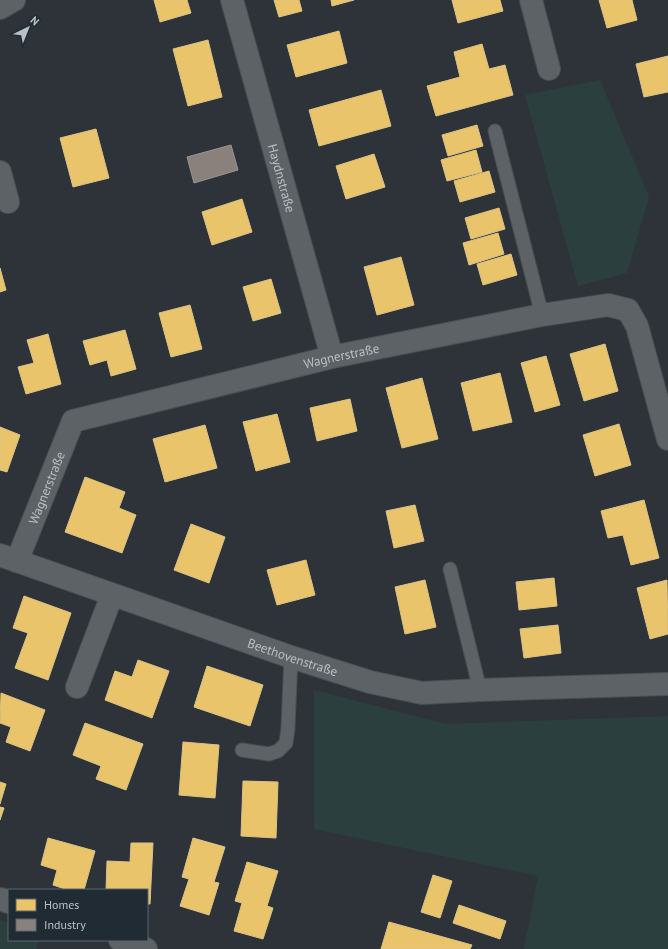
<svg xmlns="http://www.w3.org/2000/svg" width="668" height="949" font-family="'PT Sans',sans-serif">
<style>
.green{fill:#2b3f3e}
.homes{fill:#e9c46a;stroke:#dac386}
.industry{fill:#8a817c;stroke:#989493}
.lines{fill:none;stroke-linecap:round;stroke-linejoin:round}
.lane-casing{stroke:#4b4f53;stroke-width:15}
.street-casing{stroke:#4b4f53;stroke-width:24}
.lane{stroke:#5d6266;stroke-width:13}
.street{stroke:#5d6266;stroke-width:22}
.labels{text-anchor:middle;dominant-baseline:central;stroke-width:4;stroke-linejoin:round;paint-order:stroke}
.street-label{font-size:13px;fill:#b8c0c8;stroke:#212b33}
</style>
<rect width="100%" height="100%" fill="#2d3339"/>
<g class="green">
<path d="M600,80L649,197L627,273L578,286L525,95Z"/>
<path d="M314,690L446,724L668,716V949H524L538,876L314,829Z"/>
<path d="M0,920L9,923V940H39L36,949H0Z"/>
</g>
<g class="homes">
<path d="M154,0H187L191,13L160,22Z"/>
<path d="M274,0H299L302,11L279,17Z"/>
<path d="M331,0H354L332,6Z"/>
<path d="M452,0H500L503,11L458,23Z"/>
<path d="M599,0H632L637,20L607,28Z"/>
<path d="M339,31L347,63L296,77L287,45Z"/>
<path d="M208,40L222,97L188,106L173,49Z"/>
<path d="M482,44L489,69L505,65L513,95L436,116L427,86L460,77L454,52Z"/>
<path d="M668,56V92L644,97L636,64Z"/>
<path d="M381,90L391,126L319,146L309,110Z"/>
<path d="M477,125L483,146L448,156L442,135Z"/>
<path d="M96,129L109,178L73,187L60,138Z"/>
<path d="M476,150L482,172L447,181L441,160Z"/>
<path d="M374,154L385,187L346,199L336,166Z"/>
<path d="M489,171L495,192L460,202L454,181Z"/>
<path d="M242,199L252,232L212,245L202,212Z"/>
<path d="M499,208L505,229L471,239L465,218Z"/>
<path d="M498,233L504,254L469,265L463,243Z"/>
<path d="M511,254L517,275L483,285L477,264Z"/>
<path d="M401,257L414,305L377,315L364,267Z"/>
<path d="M0,268L6,290L0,292Z"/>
<path d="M271,279L281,313L253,321L243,287Z"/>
<path d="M190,305L202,349L171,357L159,313Z"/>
<path d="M125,330L136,369L111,376L107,360L90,365L83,341Z"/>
<path d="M48,334L61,384L26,394L18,367L34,363L27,340Z"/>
<path d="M605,344L618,391L584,401L570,354Z"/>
<path d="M546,356L560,405L535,412L521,363Z"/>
<path d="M500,373L512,422L473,431L461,383Z"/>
<path d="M422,378L438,439L402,448L386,388Z"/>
<path d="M350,399L357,431L317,441L310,408Z"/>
<path d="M277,414L290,462L256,471L243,422Z"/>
<path d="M619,424L631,465L595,476L583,435Z"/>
<path d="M205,425L217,468L165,482L153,439Z"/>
<path d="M0,427L20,435L7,472L0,470Z"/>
<path d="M85,477L125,492L119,508L136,515L122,553L65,532Z"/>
<path d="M644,500L659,558L631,565L623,535L608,538L601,511Z"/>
<path d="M415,505L424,541L394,548L386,511Z"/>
<path d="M191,524L225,537L209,583L174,570Z"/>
<path d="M306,560L315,595L277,605L267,570Z"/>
<path d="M554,578L557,606L519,610L516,582Z"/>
<path d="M425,580L436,627L405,634L395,587Z"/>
<path d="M667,580L668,634L650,639L637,588Z"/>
<path d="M24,596L71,613L48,680L15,668L28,633L13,628Z"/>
<path d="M558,625L561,653L524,658L520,629Z"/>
<path d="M138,660L169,671L152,718L105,700L115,671L132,677Z"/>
<path d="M207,666L263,685L250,726L194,707Z"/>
<path d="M1,693L45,710L30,751L6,742L11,727L0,723Z"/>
<path d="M85,723L143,744L126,790L96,779L101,766L73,755Z"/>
<path d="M183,742L219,745L215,798L179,795Z"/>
<path d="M243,781L278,782L276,838L241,836Z"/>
<path d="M0,782L6,784L0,804Z"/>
<path d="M0,807L4,808L0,820Z"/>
<path d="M48,838L95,851L84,890H68L53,885L57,870L41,865Z"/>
<path d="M193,838L225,847L214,882L219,883L209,915L180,906L189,879L182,877Z"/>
<path d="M131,843H153L150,904H147V890H106L107,861L130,862Z"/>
<path d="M247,862L278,871L267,906L273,908L263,939L234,931L242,903L235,901Z"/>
<path d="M433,875L452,881L440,918L421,912Z"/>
<path d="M459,905L506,921L500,939L453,923Z"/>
<path d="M389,922L472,945L470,949H381Z"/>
</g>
<path class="industry" d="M231,145L238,170L194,183L187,157Z"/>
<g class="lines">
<g class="lane-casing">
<g id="lane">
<path d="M495,131L542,315"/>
<path d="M450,569L480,690"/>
<path d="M242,750L269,754L278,751L286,743L288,728L291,657"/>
</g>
</g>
<g class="street-casing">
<g id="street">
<path id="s1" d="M232,0L332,357"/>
<path d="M531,0L549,69"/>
<path d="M0,8L14,0"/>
<path d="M0,172L8,202"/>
<path id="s2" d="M0,555L291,657L370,682L422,693L480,690L668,684"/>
<path id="s3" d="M17,561L73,421L332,357L542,315L608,305L628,310L637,326L668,439"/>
<path d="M77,687L112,595"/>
<path d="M0,899L9,902"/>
<path d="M120,940L146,949"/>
</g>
</g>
<use href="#lane" class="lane"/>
<use href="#street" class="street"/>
</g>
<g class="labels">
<g class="street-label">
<text stroke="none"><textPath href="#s1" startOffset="185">Haydnstraße</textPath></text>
<text stroke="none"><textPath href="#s3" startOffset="427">Wagnerstraße</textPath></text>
<text stroke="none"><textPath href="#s3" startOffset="79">Wagnerstraße</textPath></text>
<text stroke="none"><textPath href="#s2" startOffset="310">Beethovenstraße</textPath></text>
</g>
</g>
<rect x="8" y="889" width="140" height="52" fill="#212b33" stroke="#5d676f"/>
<rect x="16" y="899" width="20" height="12" fill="#e9c46a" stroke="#5d676f"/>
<text x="44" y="909" font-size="12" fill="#b8c0c8">Homes</text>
<rect x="16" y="919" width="20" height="12" fill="#8a817c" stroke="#5d676f"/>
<text x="44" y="929" font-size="12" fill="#b8c0c8">Industry</text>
<g transform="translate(28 28) rotate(43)" stroke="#212b33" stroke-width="3" paint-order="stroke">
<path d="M0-3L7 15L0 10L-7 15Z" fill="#b8c0c8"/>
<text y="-6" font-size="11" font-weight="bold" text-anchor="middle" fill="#b8c0c8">N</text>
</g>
</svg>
